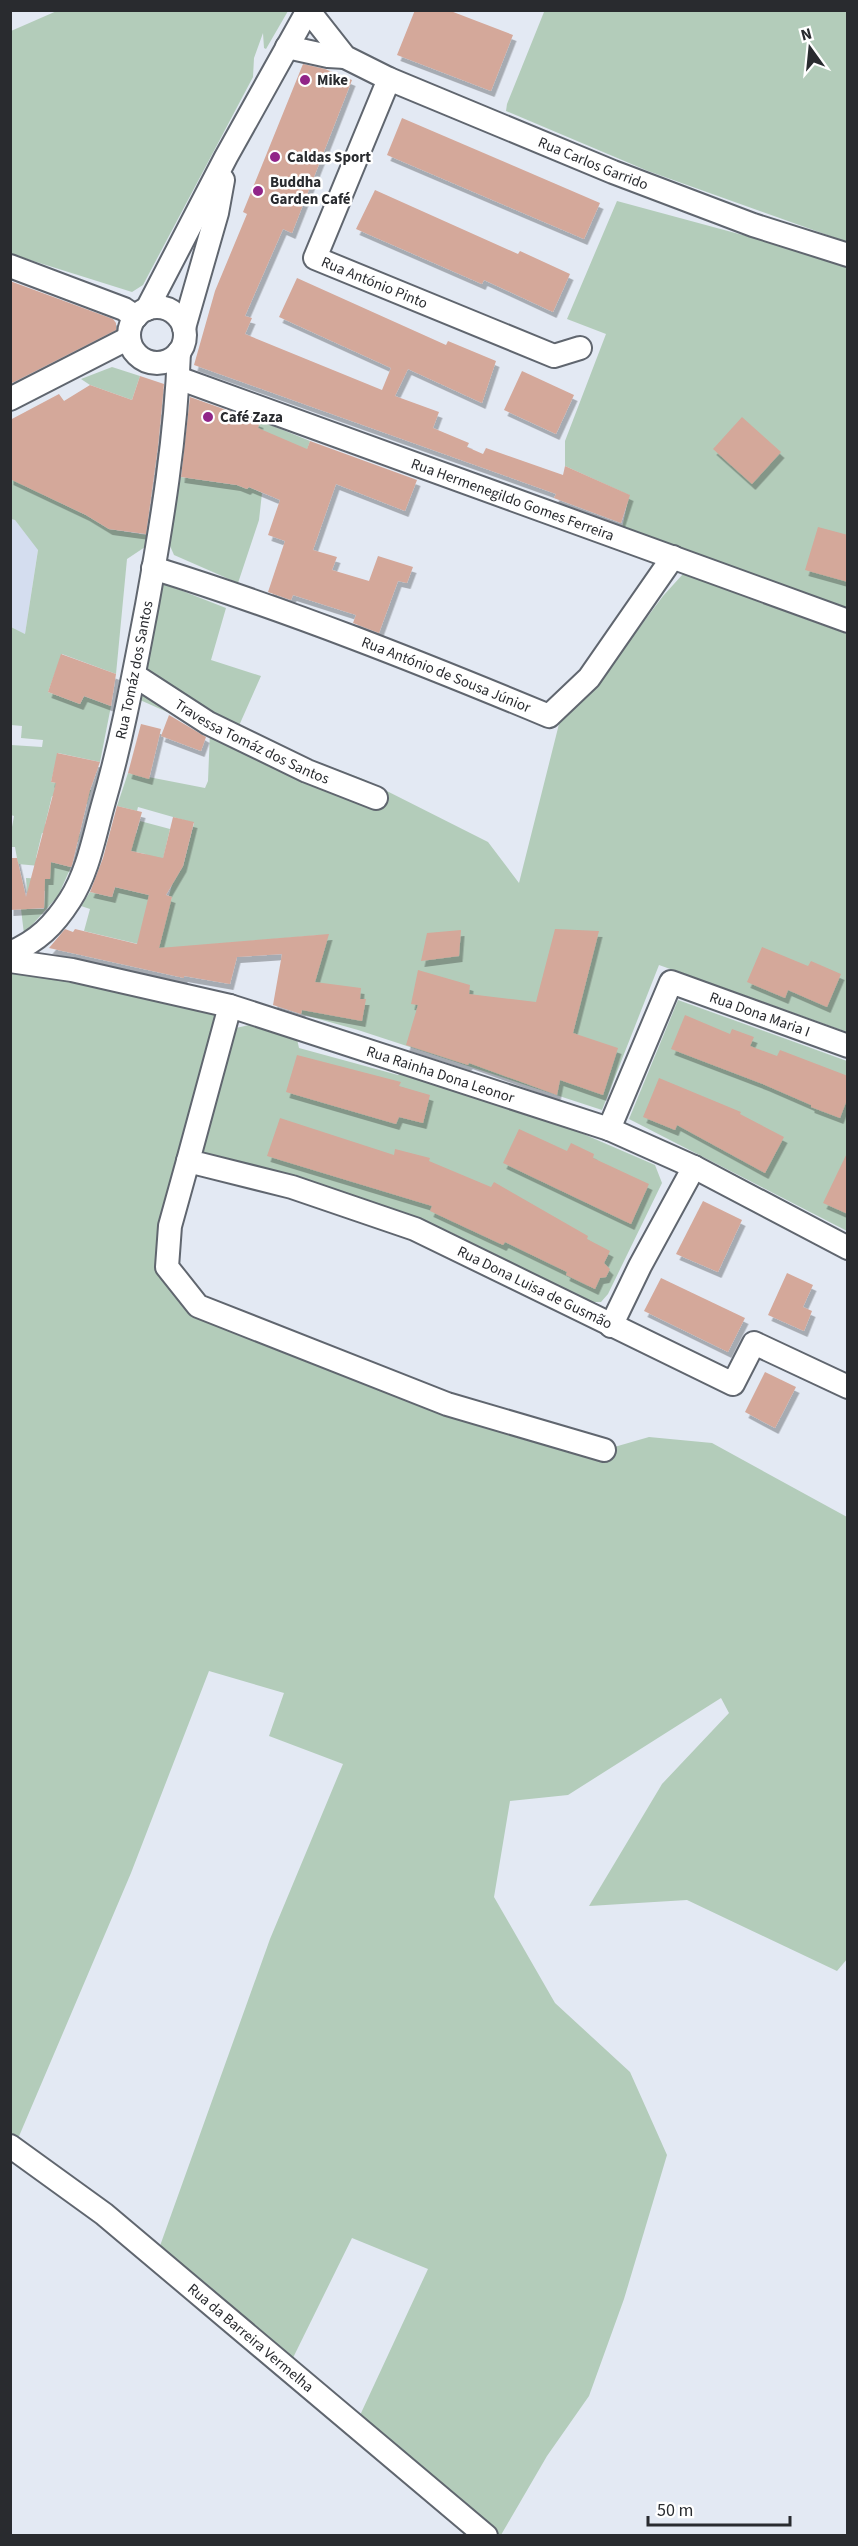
<svg xmlns="http://www.w3.org/2000/svg" width="858" height="2546" font-family="'Source Sans 3',sans-serif">
<style>
.built{fill:#d4ddef}
.green{fill:#b3ccba}
.building{fill:#d4a89a;filter:url(#shadow)}
.lines{fill:none;stroke-linecap:round;stroke-linejoin:round}
.street-casing{stroke:#60666f;stroke-width:26}
.street{stroke:#fff;stroke-width:22}
.poi-dot{fill:#912588;stroke:#fff;stroke-width:2}
.labels{text-anchor:middle;dominant-baseline:central;stroke-width:5;stroke-linejoin:round;paint-order:stroke}
.poi-label{font-size:15px;font-weight:bold;fill:#292b2f;stroke:#fff;text-anchor:start}
.street-label{font-size:15px;fill:#292b2f;stroke:#fff}
</style>
<defs>
<filter id="shadow"><feDropShadow dx="3.5" dy="6" stdDeviation="0" flood-color="#0004"/></filter>
</defs>
<rect width="100%" height="100%" fill="#e3e9f3"/>
<path class="built" d="M10,519L15,520L38,549L25,634L11,627Z"/>
<g class="green">
<path d="M59,10L288,11L266,49L264,48L263,33L254,58L253,77L143,285L132,292L11,254V31Z"/>
<path d="M540,11H847V242L648,171L506,111L507,104L544,12Z"/>
<path d="M617,201L776,244L847,267V621L620,538L629,495L565,466V441L606,334L567,319Z"/>
<path d="M112,367L140,376L132,400L90,385L81,379Z"/>
<path d="M261,421L310,441L302,464L257,429Z"/>
<path d="M174,476L237,485L247,489L249,487L262,493L259,520L238,583L174,555L167,539Z"/>
<path d="M11,479L86,515L109,529L147,535L145,547L127,559L116,674L62,654L48,692L80,704L84,696L111,706L100,762L58,753L51,782L91,790L87,804L52,796L45,825L80,834L78,842L42,833L36,858L71,867L58,896L24,934L21,909H44L45,891L27,893L26,878L49,879L50,867L18,864L15,847H11L10,828L12,827L14,816L11,815V745L42,747L43,740L21,738L22,726L11,725V627L25,634L38,550L15,520L11,519Z"/>
<path d="M683,574L847,634V1032L659,965L602,1110L358,1030L301,1014L316,957L327,937L321,935L159,949L84,931L90,909L81,906L90,892L112,897L115,887L171,900L172,897L169,896L172,884L183,866L194,823L138,807L137,811L117,806L128,773L205,788L208,781L210,731L140,700L162,583L226,608L211,660L261,676L234,737L302,756L363,779L488,842L519,883L559,724L596,686L663,596Z"/>
<path d="M140,821L170,829L160,872L145,854L106,846L112,827L136,834Z"/>
<path d="M10,965L226,1008L167,1267L198,1306L604,1450L649,1437L712,1443L847,1517L848,1958L837,1971L687,1900L589,1906L662,1784L729,1713L721,1698L568,1795L510,1801L494,1897L555,2003L630,2072L667,2155L624,2299L589,2396L547,2456L501,2535H486L355,2426L428,2269L352,2238L288,2368L156,2257L270,1939L343,1764L269,1736L284,1693L209,1671L131,1873L14,2148L11,2146Z"/>
<path d="M678,1000L847,1061V1231L629,1119Z"/>
<path d="M249,1025L297,1039L299,1048L398,1075L404,1071L551,1120L655,1165L662,1183L608,1294L601,1302H590L559,1288L448,1231L381,1207L192,1158L236,1028Z"/>
</g>
<g class="building">
<path d="M415,10H448L513,35L491,91L397,55Z"/>
<path d="M303,64L325,69L352,80L292,233L283,229L245,316L252,318L245,334L382,390L391,368L279,317L297,278L446,345L448,341L496,361L482,403L408,369L395,396L439,412L433,428L469,443L467,447L483,454L486,448L563,475L565,466L630,495L621,523L554,498L556,494L194,365L215,291L247,214L243,212Z"/>
<path d="M402,118L600,203L584,239L387,155Z"/>
<path d="M375,190L518,254L520,251L570,274L553,312L484,280L482,284L356,229Z"/>
<path d="M10,281L113,319L116,323V330L10,384Z"/>
<path d="M522,371L574,395L556,434L504,410Z"/>
<path d="M140,376L164,384L158,446L146,534L109,529L86,515L10,479V420L59,394L64,401L90,385L132,400Z"/>
<path d="M190,397L260,422L258,428L307,449L310,441L417,480L405,511L336,484L313,550L337,557L332,570L369,581L378,556L413,567L407,583L398,581L379,633L353,623L356,615L293,595L291,600L268,592L285,541L268,535L280,500L249,487L247,489L237,485L181,477Z"/>
<path d="M742,417L781,452L752,484L713,449Z"/>
<path d="M818,527L848,535V582L805,570Z"/>
<path d="M61,654L116,674L111,706L84,696L80,704L48,692Z"/>
<path d="M169,715L206,737L201,751L161,736Z"/>
<path d="M141,724L161,729L149,779L128,773Z"/>
<path d="M57,753L100,762L90,790L72,865L71,867L51,862L50,879H45L44,908L10,910V858H17L26,897L56,783L51,782Z"/>
<path d="M117,806L142,812L131,851L163,858L173,817L194,822L183,866L166,895L172,897L159,948L329,934L315,982L361,988L360,999H366L362,1021L302,1010L301,1014L273,1005L282,954L237,957L230,984L184,976V978L49,948L65,929L73,932L75,929L137,944L149,895L115,887L112,897L90,892L103,858Z"/>
<path d="M555,929L599,931L573,1033L618,1048L603,1095L560,1080L557,1095L469,1063L468,1065L406,1045L418,1005L411,1004L418,970L470,985L469,994L536,1002Z"/>
<path d="M461,930L459,956L421,961L427,933Z"/>
<path d="M762,947L808,966L811,961L841,974L827,1007L788,990L785,998L747,982Z"/>
<path d="M685,1015L730,1034L732,1029L754,1037L750,1046L777,1056L780,1050L848,1076V1097L840,1118L811,1107V1105L765,1085L671,1049Z"/>
<path d="M297,1055L401,1082L399,1086L430,1095L423,1123L399,1117L396,1124L286,1092Z"/>
<path d="M659,1078L741,1112L740,1114L784,1137L765,1173L677,1125L675,1130L643,1117Z"/>
<path d="M280,1118L394,1155L395,1149L430,1158L429,1161L491,1187L494,1182L588,1236L587,1239L610,1251L604,1263L610,1269L606,1277L600,1278L595,1289L566,1275L567,1272L505,1242L503,1245L430,1211L432,1206L267,1156Z"/>
<path d="M519,1129L567,1151L571,1143L594,1154L593,1158L649,1184L631,1224L503,1163Z"/>
<path d="M848,1151V1214L823,1203Z"/>
<path d="M703,1201L742,1220L718,1272L676,1254Z"/>
<path d="M787,1273L813,1285L803,1307L812,1311L804,1331L768,1315Z"/>
<path d="M661,1278L745,1318L728,1352L644,1311Z"/>
<path d="M765,1372L796,1387L775,1428L745,1412Z"/>
</g>
<g class="lines">
<g class="street-casing">
<g id="street">
<path id="s1" d="M308,10L345,57L389,79L613,172L753,225L848,255"/>
<path d="M287,47L328,56L345,57"/>
<path id="s2" d="M389,79L315,258L554,356L580,348"/>
<path d="M10,266L124,309L136,317"/>
<circle cx="157" cy="335" r="28"/>
<path d="M147,309L226,157L308,10"/>
<path d="M184,328L217,213L223,180"/>
<path id="s3" d="M178,378L848,621"/>
<path d="M10,399L129,338"/>
<path id="s4" d="M153,568C288,610 419,662 549,716L589,678L673,557"/>
<path id="s5" d="M134,675L208,723L307,771L376,798"/>
<path id="s6" d="M10,953C38,941 54,925 70,900C88,872 94,837 103,805C122,740 134,673 147,605C162,522 176,437 179,352"/>
<path id="s7" d="M10,961L72,970L230,1006L609,1129L694,1167L848,1248"/>
<path id="s8" d="M230,1006L188,1161L292,1187L415,1229L733,1384L754,1343L848,1387"/>
<path id="s9" d="M609,1129L671,982L848,1046"/>
<path d="M188,1161L170,1226L167,1267L198,1306L447,1404L604,1450"/>
<path d="M611,1326L640,1266L694,1167"/>
<path id="s10" d="M10,2146L104,2214L486,2536"/>
</g>
</g>
<use href="#street" class="street"/>
</g>
<g class="poi-dot">
<circle cx="305" cy="80" r="6"/>
<circle cx="275" cy="157" r="6"/>
<circle cx="258" cy="191" r="6"/>
<circle cx="208" cy="417" r="6"/>
</g>
<g class="labels">
<g class="poi-label">
<text x="317" y="80">Mike</text>
<text x="287" y="157">Caldas Sport</text>
<text x="270" y="182">Buddha<tspan x="270" dy="17">Garden Café</tspan></text>
<text x="220" y="417">Café Zaza</text>
</g>
<g class="street-label">
<text stroke="none"><textPath href="#s1" startOffset="330">Rua Carlos Garrido</textPath></text>
<text stroke="none"><textPath href="#s2" startOffset="258">Rua António Pinto</textPath></text>
<text stroke="none"><textPath href="#s3" startOffset="356">Rua Hermenegildo Gomes Ferreira</textPath></text>
<text stroke="none"><textPath href="#s6" startOffset="321">Rua Tomáz dos Santos</textPath></text>
<text stroke="none"><textPath href="#s4" startOffset="312">Rua António de Sousa Júnior</textPath></text>
<text stroke="none"><textPath href="#s5" startOffset="136">Travessa Tomáz dos Santos</textPath></text>
<text stroke="none"><textPath href="#s9" startOffset="254">Rua Dona Maria I</textPath></text>
<text stroke="none"><textPath href="#s7" startOffset="446">Rua Rainha Dona Leonor</textPath></text>
<text stroke="none"><textPath href="#s8" startOffset="531">Rua Dona Luisa de Gusmão</textPath></text>
<text stroke="none"><textPath href="#s10" startOffset="308">Rua da Barreira Vermelha</textPath></text>
</g>
</g>
<rect width="858" height="2546" fill="none" stroke="#292b2f" stroke-width="24"/>
<g transform="translate(810 48) rotate(345)" stroke="#ffffff" stroke-width="4.5" paint-order="stroke">
<path d="M0-4.5L10 22L0 15L-10 22Z" fill="#292b2f"/>
<text y="-9" font-size="16" font-weight="bold" text-anchor="middle" fill="#292b2f">N</text>
</g>
<path d="M648 2516v9h142v-9" fill="none" stroke="#292b2f" stroke-width="3"/>
<text x="657" y="2516" font-size="18" fill="#292b2f" stroke="#ffffff" stroke-width="4.5" paint-order="stroke">50 m</text>
</svg>
